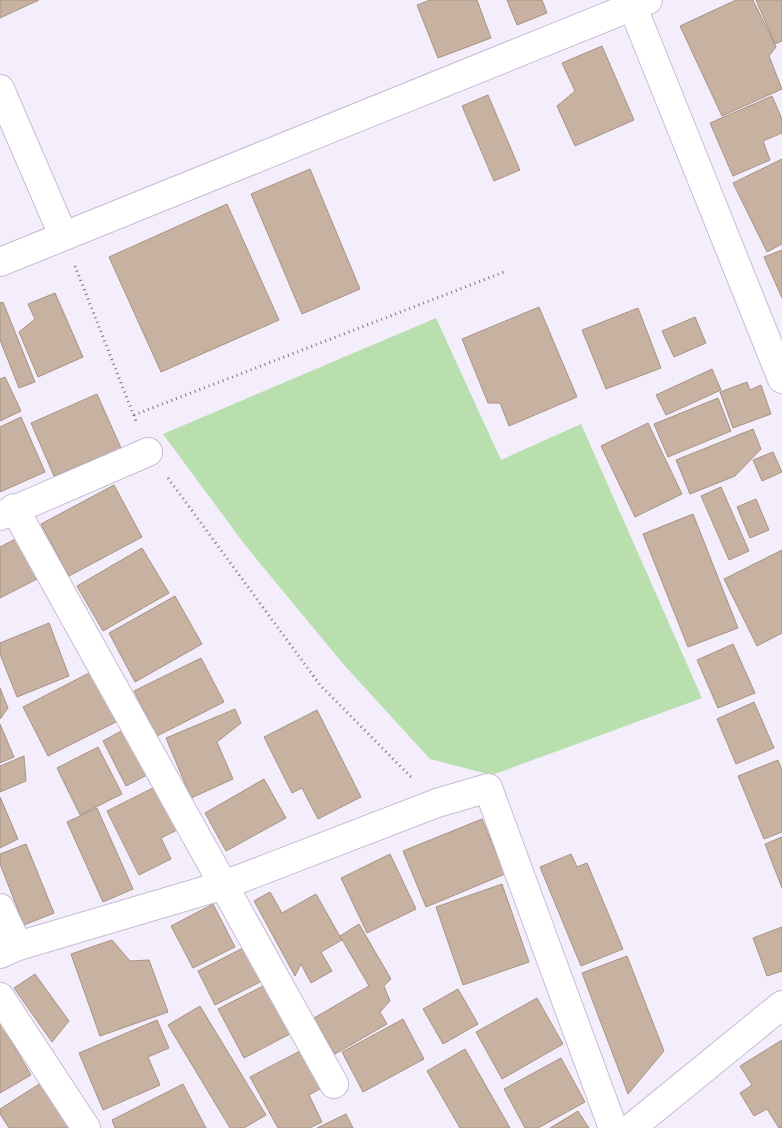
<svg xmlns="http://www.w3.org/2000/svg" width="782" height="1128" font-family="Lato,sans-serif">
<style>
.green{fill:#b9dfae}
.building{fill:#c7b2a1;stroke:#a89382}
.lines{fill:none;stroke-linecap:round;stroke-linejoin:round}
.minor-casing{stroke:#c7bdd5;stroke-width:30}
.path{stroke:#79747f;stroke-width:3;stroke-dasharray:1 4;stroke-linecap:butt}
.minor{stroke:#fff;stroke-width:28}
</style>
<rect width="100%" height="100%" fill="#f4eefc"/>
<path class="green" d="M436,318L501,460L581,424L702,698L492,775L430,759L344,665L245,545L163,434Z"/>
<g class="building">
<path d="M0,0H39L0,18Z"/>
<path d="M430,0H477L491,38L438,58L417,5Z"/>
<path d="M507,0H542L547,13L517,25Z"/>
<path d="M736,0H753L776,47L769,56L782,89L722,116L680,26Z"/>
<path d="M756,0H782V41L775,44Z"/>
<path d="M602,46L634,120L575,146L557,106L575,91L562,63Z"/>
<path d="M488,95L520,170L494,181L462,106Z"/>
<path d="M772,96L782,119V133L763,141L770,160L733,176L710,123Z"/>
<path d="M782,159V244L767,252L733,183Z"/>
<path d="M310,169L360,289L302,314L251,194Z"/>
<path d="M227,204L279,320L161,372L109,257Z"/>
<path d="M782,250V298L764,257Z"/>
<path d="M55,293L83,357L38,377L19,332L35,319L28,304Z"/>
<path d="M3,302L35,382L19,388L0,340V303Z"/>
<path d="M539,307L577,397L509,426L500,403H488L462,339Z"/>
<path d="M638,308L661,368L606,389L582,330Z"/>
<path d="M695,317L706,343L674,357L662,331Z"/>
<path d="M712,369L721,390L666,415L656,395Z"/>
<path d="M5,377L21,411L0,421V379Z"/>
<path d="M747,382L750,390L761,385L771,414L733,428L720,392Z"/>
<path d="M97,394L121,448L54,476L31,423Z"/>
<path d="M718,398L731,431L668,457L654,424Z"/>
<path d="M21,417L45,472L0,492V427Z"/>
<path d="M648,423L682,494L635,517L601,446Z"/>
<path d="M753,429L761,449L735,476L690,494L676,460Z"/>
<path d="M773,452L782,472L762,481L753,460Z"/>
<path d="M114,485L142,537L69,576L41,524Z"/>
<path d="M721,487L749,551L729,560L701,496Z"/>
<path d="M756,499L769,530L750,538L737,507Z"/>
<path d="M693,514L738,628L688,647L643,534Z"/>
<path d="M23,535L43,576L0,598V547Z"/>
<path d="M142,548L169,593L103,631L77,586Z"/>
<path d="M782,550V633L757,646L724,579Z"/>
<path d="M175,596L202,644L135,682L109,633Z"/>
<path d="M49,623L69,676L17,697L0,654V643Z"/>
<path d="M733,644L755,693L718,708L697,660Z"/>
<path d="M201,658L224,702L157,736L134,691Z"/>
<path d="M91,672L116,722L48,756L23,707Z"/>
<path d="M0,688L8,708L0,719Z"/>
<path d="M754,702L774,748L736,764L717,719Z"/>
<path d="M235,709L241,723L217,742L233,779L191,798L166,738Z"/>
<path d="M317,710L361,797L318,819L302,788L292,793L264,737Z"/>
<path d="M0,724L14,757L0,763Z"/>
<path d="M123,730L147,775L126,786L103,741Z"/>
<path d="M98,747L122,794L80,815L57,768Z"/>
<path d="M24,756L26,781L0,792V766Z"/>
<path d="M778,760L782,770V832L764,839L738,776Z"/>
<path d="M264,779L286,818L226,851L205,813Z"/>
<path d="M157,786L179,829L161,838L171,859L139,875L107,811Z"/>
<path d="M0,797L18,839L0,848Z"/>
<path d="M97,808L133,889L103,902L67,822Z"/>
<path d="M482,819L505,874L426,907L403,851Z"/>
<path d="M782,837V888L765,844Z"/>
<path d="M26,844L54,913L24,925L0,864V854Z"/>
<path d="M390,854L416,909L367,933L341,878Z"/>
<path d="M571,854L577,867L587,863L623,949L581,966L540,867Z"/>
<path d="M502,884L529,962L463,985L436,907Z"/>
<path d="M270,892L282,913L316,894L342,940L321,952L332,971L311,983L301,964L295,976L254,901Z"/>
<path d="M213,904L235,947L193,968L171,926Z"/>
<path d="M359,924L391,979L384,986L390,1001L380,1012L387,1024L335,1054L314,1018L369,986L340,936Z"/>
<path d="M782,927V971L767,976L753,938Z"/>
<path d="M112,940L130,961L149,960L168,1012L100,1036L71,954Z"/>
<path d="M245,947L262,981L215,1005L198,971Z"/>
<path d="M627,956L664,1051L628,1094L582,973Z"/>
<path d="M35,974L69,1021L52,1042L14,988Z"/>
<path d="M265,985L290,1034L244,1058L218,1009Z"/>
<path d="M458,989L478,1024L443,1044L423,1009Z"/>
<path d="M537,998L563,1044L502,1079L476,1032Z"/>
<path d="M200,1006L266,1115L244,1128H230L168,1025Z"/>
<path d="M403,1019L424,1059L363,1092L342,1052Z"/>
<path d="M157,1020L169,1048L148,1057L160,1085L103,1110L79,1053Z"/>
<path d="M0,1022L31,1075L0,1093Z"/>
<path d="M782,1040V1128H779L767,1109L754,1116L740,1093L752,1085L740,1066Z"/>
<path d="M465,1049L510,1128H460L427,1071Z"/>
<path d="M300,1051L320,1089L309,1095L322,1122L310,1128H278L250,1077Z"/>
<path d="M561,1058L585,1102L538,1128H525L504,1089Z"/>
<path d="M44,1081L74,1128H9L0,1114V1109Z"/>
<path d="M183,1084L206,1128H115L112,1120Z"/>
<path d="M578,1111L589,1128H550Z"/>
<path d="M346,1114L353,1128H317Z"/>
</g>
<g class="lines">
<g class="minor-casing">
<g id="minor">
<path d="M630,0L782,379"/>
<path d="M0,89L63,235"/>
<path d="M0,262L648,0"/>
<path d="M14,508L334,1084"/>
<path d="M0,516L148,452"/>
<path d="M0,908L18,946"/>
<path d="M0,954L18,946L224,885L437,803L488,788L613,1128"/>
<path d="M0,997L86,1128"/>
<path d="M631,1128L782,1005"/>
</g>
</g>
<g class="path">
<path d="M75,266L136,421"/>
<path d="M134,415L504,272"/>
<path d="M168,478L320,685L411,777"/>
</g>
<use href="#minor" class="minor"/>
</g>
</svg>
